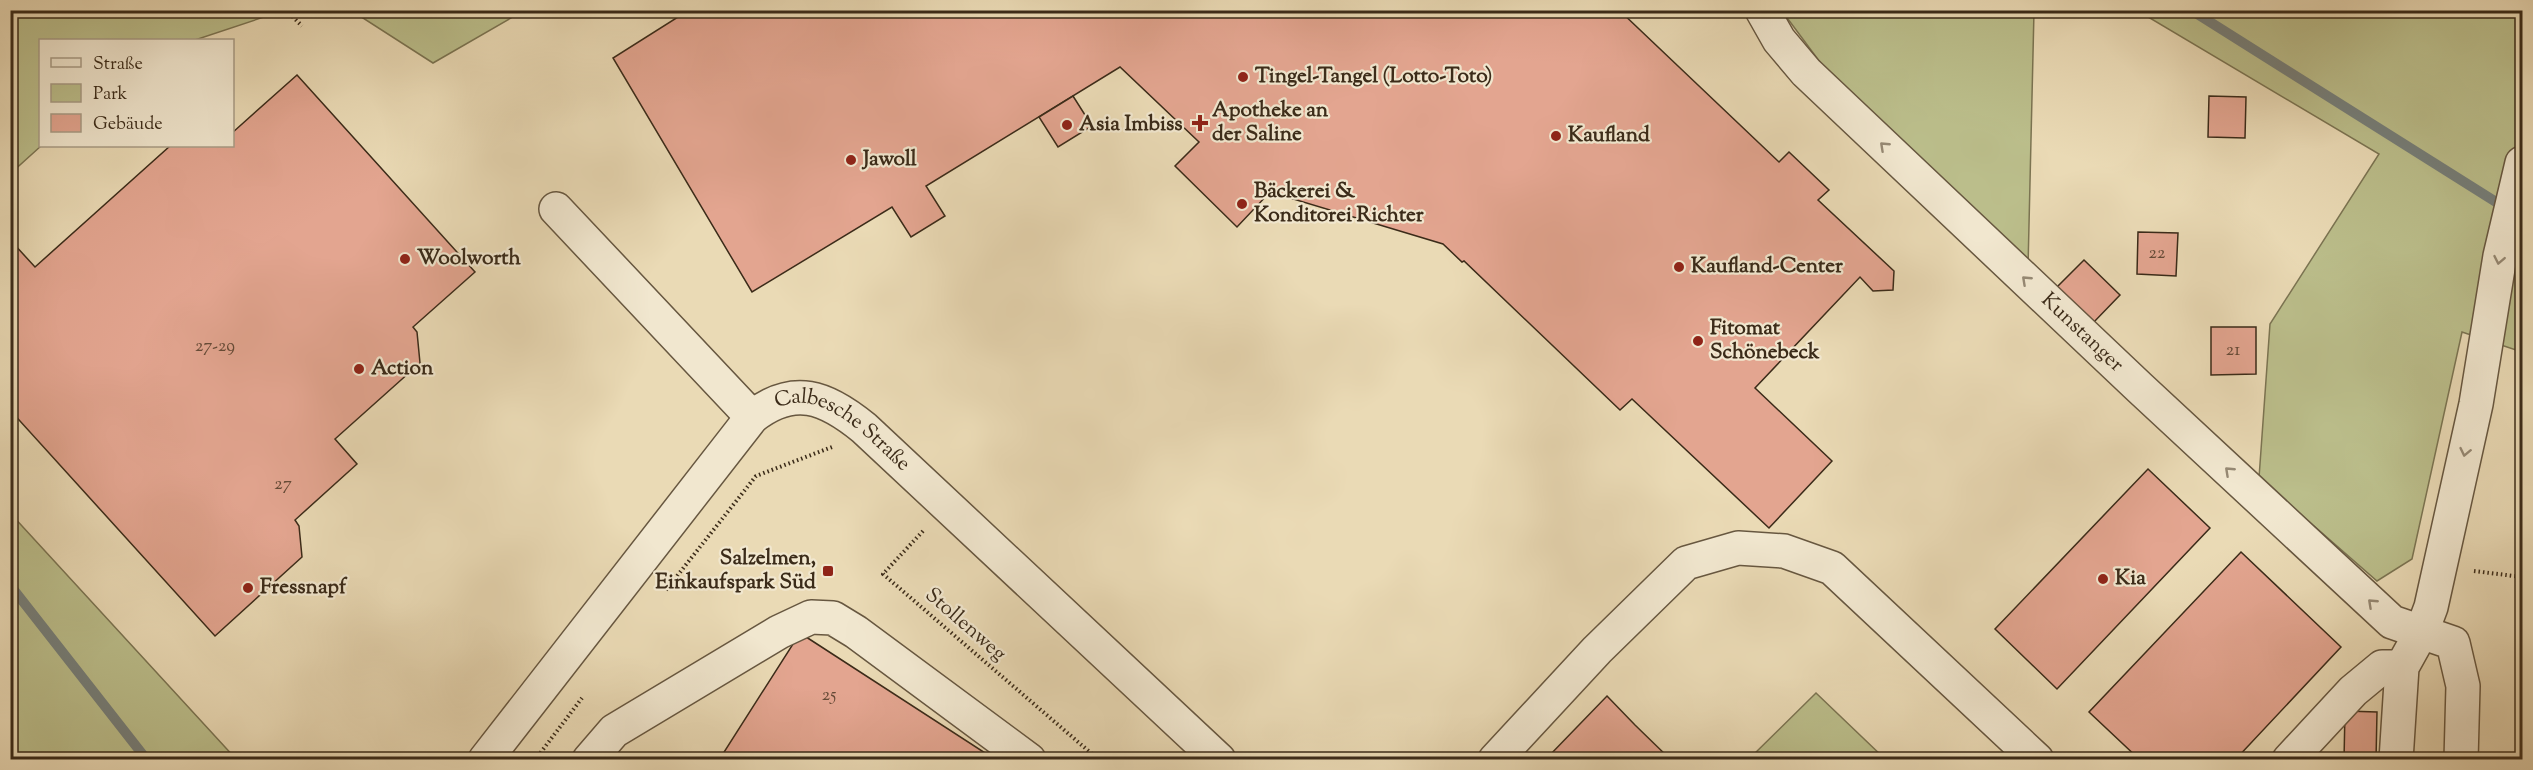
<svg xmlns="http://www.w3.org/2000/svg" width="2533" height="770" font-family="'Sorts Mill Goudy',serif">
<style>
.green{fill:#bbbe8b;stroke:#7b7452;stroke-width:1.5}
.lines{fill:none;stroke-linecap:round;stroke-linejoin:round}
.stream{stroke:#767f7a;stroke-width:10}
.building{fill:#e3a590;stroke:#3b2b19;stroke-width:1.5}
.minor-casing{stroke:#675740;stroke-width:36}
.path{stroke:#3b2b19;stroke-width:4;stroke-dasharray:1.5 3;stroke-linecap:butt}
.minor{stroke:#f1e7cf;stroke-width:33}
.oneway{stroke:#968974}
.poi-dot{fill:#8f2418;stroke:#f1e7cf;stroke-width:2}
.labels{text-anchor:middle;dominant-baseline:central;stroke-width:4.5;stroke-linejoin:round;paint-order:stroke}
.number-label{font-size:18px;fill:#654a37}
.poi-label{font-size:21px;font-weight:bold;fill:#3b2b19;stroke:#f1e7cf;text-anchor:start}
.street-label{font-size:21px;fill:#3b2b19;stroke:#f1e7cf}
</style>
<rect width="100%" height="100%" fill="#eadab5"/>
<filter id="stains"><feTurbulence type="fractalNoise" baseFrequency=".00333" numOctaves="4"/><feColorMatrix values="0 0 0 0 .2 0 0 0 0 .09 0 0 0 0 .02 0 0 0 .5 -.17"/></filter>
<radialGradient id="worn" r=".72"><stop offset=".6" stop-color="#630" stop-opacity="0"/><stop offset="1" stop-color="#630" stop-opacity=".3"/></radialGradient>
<g class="green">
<path d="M11,10H282V11L195,40H40L41,146L11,173Z"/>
<path d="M352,11H523L433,63Z"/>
<path d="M1782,11H2034L2028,268L1834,81Z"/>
<path d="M2138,11H2522V352L2462,332L2412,559L2377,581L2259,478L2270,324L2379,154Z"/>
<path d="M10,514H11L236,759H11Z"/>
<path d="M1816,693L1885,759H1749Z"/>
</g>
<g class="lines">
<g class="stream">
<path d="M2191,10L2496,202"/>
<path d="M10,585L147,760"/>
</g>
</g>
<g class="building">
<path d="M689,10H1619L1779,162L1789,152L1829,190L1818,200L1894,271L1893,290L1873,291L1860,277L1755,388L1832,461L1769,528L1632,399L1620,410L1464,261L1462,262L1443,244L1270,192L1237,227L1175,166L1199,142L1120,67L926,186L945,216L911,237L892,207L752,292L613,58Z"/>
<path d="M297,75L475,272L413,327L417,332L420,363L335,439L357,464L295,520L299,526L302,557L215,636L10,410V245L13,243L35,267L170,146H232V133Z"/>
<path d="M1073,96L1092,126L1058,147L1039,117Z"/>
<path d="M2209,96L2246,97L2245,138L2208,137Z"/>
<path d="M2138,232L2178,233L2176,276L2137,274Z"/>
<path d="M2084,260L2120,295L2093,323L2057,287Z"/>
<path d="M2211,327H2256V374L2211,375Z"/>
<path d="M2148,469L2210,528L2057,689L1995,629Z"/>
<path d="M2241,552L2341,647L2235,760H2140L2089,712Z"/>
<path d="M800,633L996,760H719Z"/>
<path d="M1607,696L1635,725L1671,760H1549L1547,758Z"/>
<path d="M2345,711L2377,712L2376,760H2344Z"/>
</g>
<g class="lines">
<g class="minor-casing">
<g id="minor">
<path id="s1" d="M1762,10L1779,40L1806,72L2140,388L2392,622L2453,643L2463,686L2461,760"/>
<path d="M556,209L752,417"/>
<path id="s2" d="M485,760L752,417C794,384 826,397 864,428L1219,760"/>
<path d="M589,760L614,731L779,632L811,617L833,618L856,632L1029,760"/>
<path d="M1495,760L1597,650L1686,563L1738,548L1784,551L1832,568L2037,760"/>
<path d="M2289,760L2353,691L2382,667H2402"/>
<path d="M2396,760L2402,667L2422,631L2431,607L2476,404L2500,256L2522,163"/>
</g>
</g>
<g class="path">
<path d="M286,10L302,26"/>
<path d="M923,531L883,574L1099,760"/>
<path d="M2474,571L2522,577"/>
<path d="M666,590L756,476L832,447"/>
<path d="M535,760L582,698"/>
</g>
<use href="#minor" class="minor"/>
</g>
<defs><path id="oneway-chevron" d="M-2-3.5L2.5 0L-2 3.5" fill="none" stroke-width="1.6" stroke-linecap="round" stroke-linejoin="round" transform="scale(1.5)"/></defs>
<g class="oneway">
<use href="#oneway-chevron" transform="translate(1884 146) rotate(-137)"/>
<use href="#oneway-chevron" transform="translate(2499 260) rotate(101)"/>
<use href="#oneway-chevron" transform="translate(2026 280) rotate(-137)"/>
<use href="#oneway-chevron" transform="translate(2465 452) rotate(102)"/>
<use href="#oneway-chevron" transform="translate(2229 471) rotate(-137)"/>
<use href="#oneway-chevron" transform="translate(2372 603) rotate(-137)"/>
</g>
<g class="poi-dot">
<circle cx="1243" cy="77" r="6"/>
<path d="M1197 114h6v6h6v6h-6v6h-6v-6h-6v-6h6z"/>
<circle cx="1067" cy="125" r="6"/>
<circle cx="1556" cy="136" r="6"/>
<circle cx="851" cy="160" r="6"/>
<circle cx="1242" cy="204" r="6"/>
<circle cx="405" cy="259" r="6"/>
<circle cx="1679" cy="267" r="6"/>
<circle cx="1698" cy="341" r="6"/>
<circle cx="359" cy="369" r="6"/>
<rect x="822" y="565" width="12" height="12" rx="3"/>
<circle cx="2103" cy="579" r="6"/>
<circle cx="248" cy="588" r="6"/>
</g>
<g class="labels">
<g class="number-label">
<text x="2157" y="254">22</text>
<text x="215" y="347">27-29</text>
<text x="2233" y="351">21</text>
<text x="283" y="485">27</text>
<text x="829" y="696">25</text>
</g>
<g class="poi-label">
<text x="1255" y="77">Tingel-Tangel (Lotto-Toto)</text>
<text x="1212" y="111">Apotheke an<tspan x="1212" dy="24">der Saline</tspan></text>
<text x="1079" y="125">Asia Imbiss</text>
<text x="1568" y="136">Kaufland</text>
<text x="863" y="160">Jawoll</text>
<text x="1254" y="192">Bäckerei &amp;<tspan x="1254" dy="24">Konditorei Richter</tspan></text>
<text x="417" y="259">Woolworth</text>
<text x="1691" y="267">Kaufland-Center</text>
<text x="1710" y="329">Fitomat<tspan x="1710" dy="24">Schönebeck</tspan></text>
<text x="371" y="369">Action</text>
<text x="816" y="559" text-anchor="end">Salzelmen,<tspan x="816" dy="24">Einkaufspark Süd</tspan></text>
<text x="2115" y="579">Kia</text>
<text x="260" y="588">Fressnapf</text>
</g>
<g class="street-label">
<text stroke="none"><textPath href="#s1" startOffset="456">Kunstanger</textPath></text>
<text stroke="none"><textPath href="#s2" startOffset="540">Calbesche Straße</textPath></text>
<text transform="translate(965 625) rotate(41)">Stollenweg</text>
</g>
</g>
<rect width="2533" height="770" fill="none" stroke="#eadab5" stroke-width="36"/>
<rect x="12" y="12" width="2509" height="746" fill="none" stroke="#3b2b19" stroke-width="3"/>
<rect x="18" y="18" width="2497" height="734" fill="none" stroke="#3b2b19" stroke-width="1.5"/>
<rect x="39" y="39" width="195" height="108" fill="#f1e7cf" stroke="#a89c86" stroke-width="1.5"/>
<rect x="51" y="58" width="30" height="9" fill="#f1e7cf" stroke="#a89c86" stroke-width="1.5"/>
<text x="93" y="69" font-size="18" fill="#3b2b19">Straße</text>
<rect x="51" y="84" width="30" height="18" fill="#bbbe8b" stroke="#a89c86" stroke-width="1.5"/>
<text x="93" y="99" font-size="18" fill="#3b2b19">Park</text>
<rect x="51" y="114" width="30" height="18" fill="#e3a590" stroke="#a89c86" stroke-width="1.5"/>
<text x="93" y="129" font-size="18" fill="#3b2b19">Gebäude</text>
<rect width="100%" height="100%" filter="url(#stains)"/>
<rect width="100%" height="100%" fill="url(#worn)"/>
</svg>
